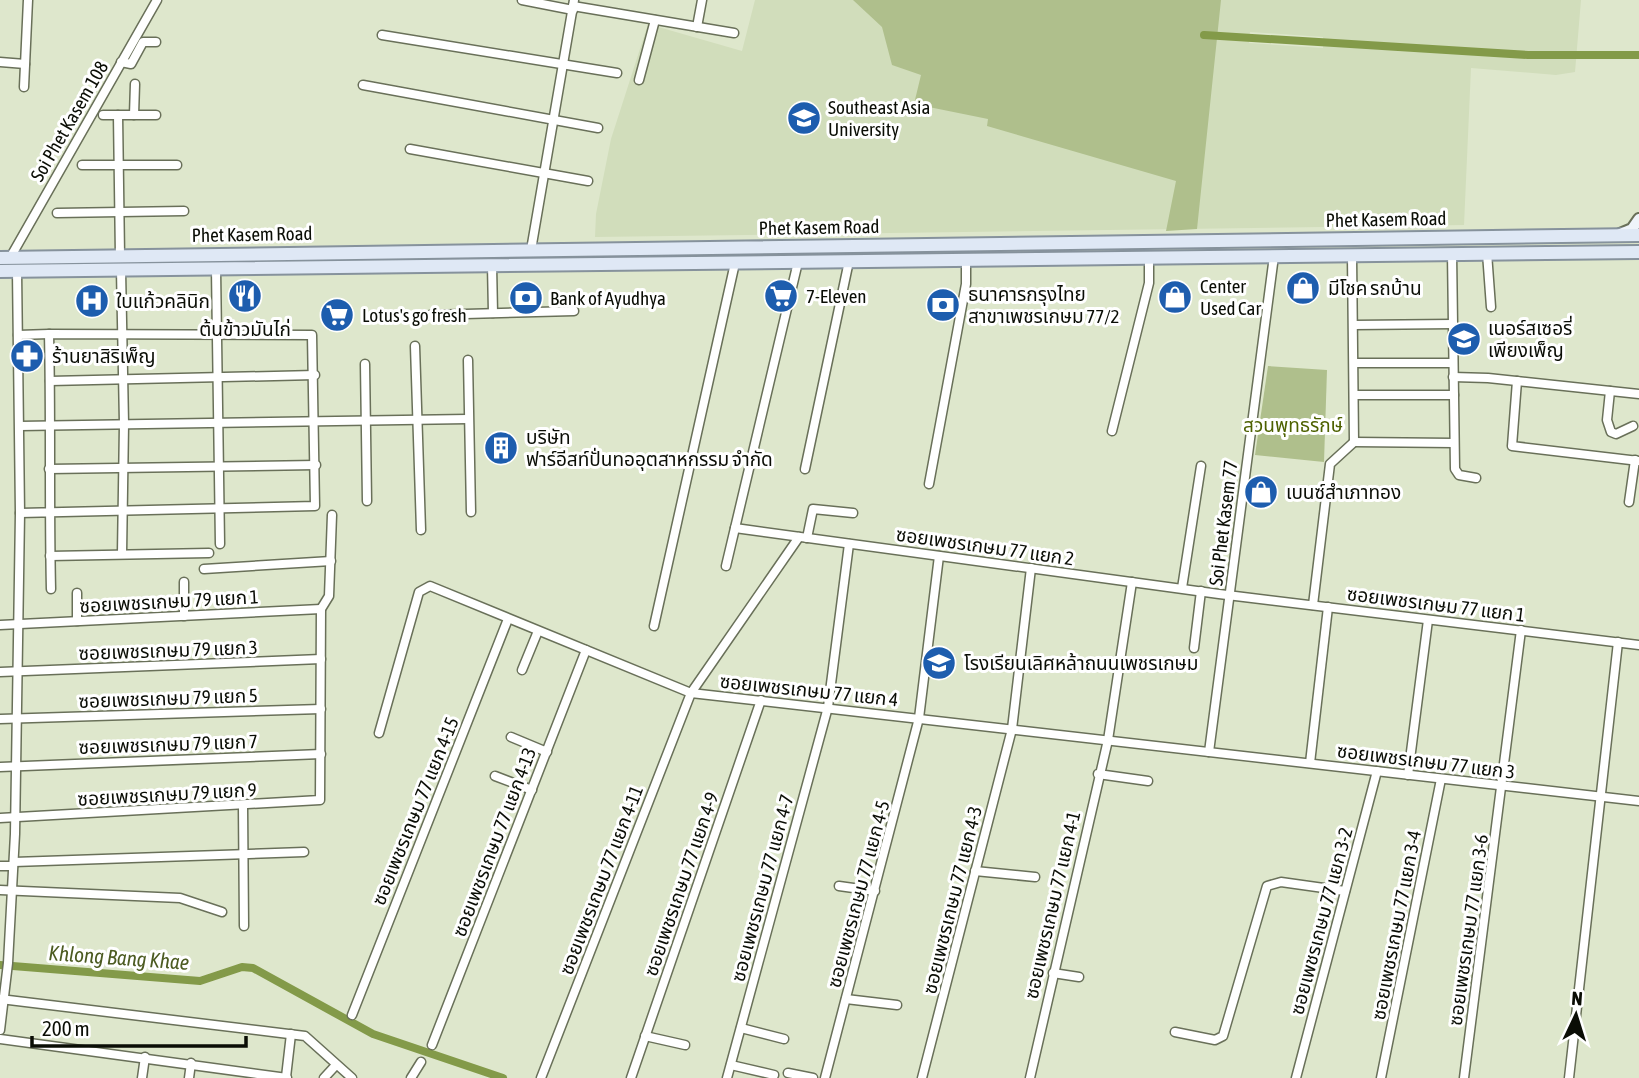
<svg xmlns="http://www.w3.org/2000/svg" width="1639" height="1078" font-family="'Asap Condensed','Noto Sans Thai',sans-serif">
<style>
.built{fill:#d1ddbb;fill-rule:evenodd}
.green{fill:#afbf8c}
.lines{fill:none;stroke-linecap:round;stroke-linejoin:round}
.canal{stroke:#839a49;stroke-width:8}
.minor-casing{stroke:#697059;stroke-width:11}
.secondary-casing{stroke:#697059;stroke-width:14}
.primary-casing{stroke:#86929c;stroke-width:16}
.minor{stroke:#fff;stroke-width:8}
.secondary{stroke:#eff4fa;stroke-width:10}
.primary{stroke:#dfe8f5;stroke-width:12}
.labels{text-anchor:middle;dominant-baseline:central;stroke-width:6;stroke-linejoin:round;paint-order:stroke}
.poi-label{font-size:19px;fill:#0a0d05;stroke:#fff;text-anchor:start}
.street-label{font-size:19px;fill:#0a0d05;stroke:#fff}
.park-label{font-size:19px;fill:#4d6100;stroke:#fff}
.water-label{font-size:21px;font-style:italic;fill:#4c5b21;stroke:#fff}
</style>
<rect width="100%" height="100%" fill="#dee7cc"/>
<path class="built" d="M755,0H1581L1575,72L1556,75L1471,68L1464,225L595,237L596,214L611,139L648,24L742,51ZM1250,32L1323,37V48L1249,43Z"/>
<g class="green">
<path d="M853,0H1221L1197,229L1166,231L1176,181L987,126L988,119L914,104L921,75L892,65L882,27Z"/>
<path d="M1268,366L1327,370L1324,462L1255,455Z"/>
</g>
<g class="lines">
<g class="canal">
<path d="M1204,35L1528,55H1638"/>
<path d="M0,965L200,981L242,967L253,968L373,1034L503,1078"/>
</g>
<g class="minor-casing">
<g id="minor">
<path d="M522,0L573,10"/>
<path d="M573,6L734,33"/>
<path d="M697,27L702,0"/>
<path d="M382,35L617,73"/>
<path d="M0,62L25,64"/>
<path d="M121,62L131,64L143,42H156"/>
<path d="M639,80L655,20"/>
<path d="M363,85L598,128"/>
<path d="M24,87L28,0"/>
<path d="M103,115H156"/>
<path d="M118,115L120,256"/>
<path d="M134,115L135,84"/>
<path d="M410,149L588,181"/>
<path d="M82,165H177"/>
<path d="M57,213L184,211"/>
<path d="M531,250L574,0"/>
<path d="M1452,253L1455,469L1459,475L1476,478"/>
<path d="M1487,253L1491,307"/>
<path d="M1352,256L1354,442"/>
<path d="M10,258L157,0"/>
<path d="M492,265L493,313"/>
<path d="M216,269L220,544"/>
<path d="M121,270L124,424L122,554"/>
<path d="M430,315L574,311"/>
<path d="M1354,325L1453,324"/>
<path d="M18,335L49,334"/>
<path d="M415,346L421,530"/>
<path d="M468,360L471,512"/>
<path d="M1354,363H1453"/>
<path d="M365,364L367,501"/>
<path d="M1453,377L1488,378L1639,394"/>
<path d="M50,381L315,375"/>
<path d="M1517,381L1512,446L1639,461"/>
<path d="M1610,391L1607,420L1611,432L1616,434L1633,426"/>
<path d="M1354,395H1454"/>
<path d="M20,426L468,419"/>
<path d="M1112,431L1149,283V258"/>
<path d="M1354,442L1454,443"/>
<path d="M49,469L316,465"/>
<path d="M805,469L849,261"/>
<path d="M929,484L966,284V260"/>
<path d="M1629,502L1635,460"/>
<path d="M20,513L315,506L312,335L49,334C51,419 49,504 51,589"/>
<path d="M735,528L1219,594L1639,645"/>
<path d="M807,538L813,509L853,513"/>
<path d="M50,556L209,553"/>
<path d="M726,566L798,262"/>
<path d="M204,569L331,561"/>
<path d="M1182,588L1201,466"/>
<path d="M1313,605L1330,464L1354,442"/>
<path d="M184,616V582"/>
<path d="M77,621V593"/>
<path d="M0,625L321,609"/>
<path d="M654,626L735,263"/>
<path d="M1194,648L1201,591"/>
<path d="M522,670L538,631"/>
<path d="M0,672L321,659"/>
<path d="M0,719L321,709"/>
<path d="M379,733L419,592L430,586L691,693L1639,801"/>
<path d="M511,737L547,752"/>
<path d="M1209,752L1274,256"/>
<path d="M1310,763L1328,607"/>
<path d="M0,767L321,754"/>
<path d="M1098,774L1148,781"/>
<path d="M1408,775L1428,620"/>
<path d="M495,776L532,790"/>
<path d="M243,806L244,926"/>
<path d="M0,818L320,800L321,609L329,596L332,515"/>
<path d="M14,862L304,852"/>
<path d="M0,866H13"/>
<path d="M975,871L1035,877"/>
<path d="M839,886L875,891"/>
<path d="M0,890L180,898L222,912"/>
<path d="M1053,973L1079,977"/>
<path d="M0,999L305,1036L352,1078"/>
<path d="M846,999L897,1005"/>
<path d="M352,1015L508,619"/>
<path d="M741,1028L784,1039"/>
<path d="M0,1030L8,963L15,834L20,513L17,271"/>
<path d="M1175,1032L1215,1040L1223,1036L1267,886L1281,882L1345,891"/>
<path d="M645,1036L685,1045"/>
<path d="M0,1039L287,1078"/>
<path d="M432,1045L586,650"/>
<path d="M731,1065L774,1075"/>
<path d="M788,1073L813,1078"/>
<path d="M286,1077L291,1034"/>
<path d="M142,1078L145,1057"/>
<path d="M189,1078L191,1063"/>
<path d="M324,1078L336,1065"/>
<path d="M411,1078L421,1062"/>
<path d="M541,1078L691,693L799,537"/>
<path d="M631,1078L761,700"/>
<path d="M727,1078L828,707L849,544"/>
<path d="M825,1078L919,718L939,556"/>
<path d="M922,1078L1012,729L1031,568"/>
<path d="M1030,1078L1108,740L1132,582"/>
<path d="M1296,1078L1377,771"/>
<path d="M1381,1078L1441,779"/>
<path d="M1464,1078L1521,630"/>
<path d="M1569,1078L1618,642"/>
</g>
</g>
<g class="secondary-casing">
<path id="secondary" d="M1620,234L1632,229L1639,219"/>
</g>
<g class="primary-casing">
<g id="primary">
<path d="M0,258L1639,235"/>
<path d="M0,271L1639,252"/>
</g>
</g>
<use href="#minor" class="minor"/>
<use href="#secondary" class="secondary"/>
<use href="#primary" class="primary"/>
</g>
<defs>
<g id="university-disc" transform="scale(1.75)"><circle r="9.5" fill="#1d5dae" stroke="#fff"/><path d="M0-5L7-2L0 1L-7-2ZM-4 1L0 2.5L4 1V4Q0 6-4 4Z" fill="#fff"/></g>
<g id="shop-disc" transform="scale(1.75)"><circle r="9.5" fill="#1d5dae" stroke="#fff"/><path d="M-5-2.5h2.3a2.7 3.5 0 0 1 5.4 0H5L5.5 6h-11ZM-1.5-2.5h3a1.5 2.3 0 0 0-3 0Z" fill="#fff"/></g>
<g id="restaurant-disc" transform="scale(1.75)"><circle r="9.5" fill="#1d5dae" stroke="#fff"/><path d="M-5-6h1v4h1v-4h1v4h1v-4h1v5L-1.5 .5V6h-2V.5L-5-1ZM5-6V6H3V1.5H1.5Q1.5-4 5-6Z" fill="#fff"/></g>
<g id="supermarket-disc" transform="scale(1.75)"><circle r="9.5" fill="#1d5dae" stroke="#fff"/><path d="M-6-5.5h2.5l.6 2H6L4.5 2H-2.5L-4.4-4H-6ZM-1.5 3.2a1.3 1.3 0 1 0 .1 0ZM3 3.2a1.3 1.3 0 1 0 .1 0Z" fill="#fff"/></g>
<g id="bank-disc" transform="scale(1.75)"><circle r="9.5" fill="#1d5dae" stroke="#fff"/><path d="M-6-4H6V4H-6ZM0-2.3a2.3 2.3 0 1 0 0 4.6a2.3 2.3 0 1 0 0-4.6Z" fill="#fff"/></g>
<g id="hospital-disc" transform="scale(1.75)"><circle r="9.5" fill="#1d5dae" stroke="#fff"/><path d="M-5-5h3v3.5h4V-5h3V5h-3V1.5h-4V5h-3Z" fill="#fff"/></g>
<g id="school-disc" transform="scale(1.75)"><circle r="9.5" fill="#1d5dae" stroke="#fff"/><path d="M0-5L7-2L0 1L-7-2ZM-4 1L0 2.5L4 1V4Q0 6-4 4Z" fill="#fff"/></g>
<g id="pharmacy-disc" transform="scale(1.75)"><circle r="9.5" fill="#1d5dae" stroke="#fff"/><path d="M-2-6h4v4h4v4h-4v4h-4v-4h-4v-4h4Z" fill="#fff"/></g>
<g id="building-disc" transform="scale(1.75)"><circle r="9.5" fill="#1d5dae" stroke="#fff"/><path d="M-4-6H4V6H1V3H-1V6H-4ZM-2.5-4.3h1.7v1.8h-1.7ZM.8-4.3h1.7v1.8H.8ZM-2.5-1h1.7V.8h-1.7ZM.8-1h1.7V.8H.8Z" fill="#fff"/></g>
</defs>
<g fill-rule="evenodd">
<use href="#university-disc" x="804" y="118"/>
<use href="#shop-disc" x="1303" y="288"/>
<use href="#restaurant-disc" x="245" y="296"/>
<use href="#supermarket-disc" x="781" y="296"/>
<use href="#shop-disc" x="1175" y="297"/>
<use href="#bank-disc" x="526" y="298"/>
<use href="#hospital-disc" x="92" y="301"/>
<use href="#bank-disc" x="943" y="305"/>
<use href="#supermarket-disc" x="337" y="315"/>
<use href="#school-disc" x="1464" y="339"/>
<use href="#pharmacy-disc" x="27" y="356"/>
<use href="#building-disc" x="501" y="448"/>
<use href="#shop-disc" x="1261" y="492"/>
<use href="#school-disc" x="939" y="663"/>
</g>
<g class="labels">
<g class="poi-label">
<text x="828" y="107">Southeast Asia<tspan x="828" dy="22">University</tspan></text>
<text x="1200" y="286">Center<tspan x="1200" dy="22">Used Car</tspan></text>
<text x="1328" y="288">มีโชค รถบ้าน</text>
<text x="968" y="294">ธนาคารกรุงไทย<tspan x="968" dy="22">สาขาเพชรเกษม 77/2</tspan></text>
<text x="806" y="296">7-Eleven</text>
<text x="550" y="298">Bank of Ayudhya</text>
<text x="116" y="301">ใบแก้วคลินิก</text>
<text x="362" y="315">Lotus's go fresh</text>
<text x="1488" y="328">เนอร์สเซอรี่<tspan x="1488" dy="22">เพียงเพ็ญ</tspan></text>
<text x="245" y="329" text-anchor="middle">ต้นข้าวมันไก่</text>
<text x="52" y="356">ร้านยาสิริเพ็ญ</text>
<text x="526" y="437">บริษัท<tspan x="526" dy="22">ฟาร์อีสท์ปั่นทออุตสาหกรรม จำกัด</tspan></text>
<text x="1286" y="492">เบนซ์สำเภาทอง</text>
<text x="964" y="663">โรงเรียนเลิศหล้าถนนเพชรเกษม</text>
</g>
<g class="street-label">
<text transform="translate(69 121) rotate(-60)">Soi Phet Kasem 108</text>
<text transform="translate(1386 219) rotate(-1)">Phet Kasem Road</text>
<text transform="translate(819 227) rotate(-1)">Phet Kasem Road</text>
<text transform="translate(252 234) rotate(-1)">Phet Kasem Road</text>
<text transform="translate(1223 523) rotate(-83)">Soi Phet Kasem 77</text>
<text transform="translate(985 546) rotate(8)">ซอยเพชรเกษม 77 แยก 2</text>
<text transform="translate(169 601) rotate(-3)">ซอยเพชรเกษม 79 แยก 1</text>
<text transform="translate(1436 604) rotate(7)">ซอยเพชรเกษม 77 แยก 1</text>
<text transform="translate(168 650) rotate(-2)">ซอยเพชรเกษม 79 แยก 3</text>
<text transform="translate(809 690) rotate(6)">ซอยเพชรเกษม 77 แยก 4</text>
<text transform="translate(168 698) rotate(-2)">ซอยเพชรเกษม 79 แยก 5</text>
<text transform="translate(168 744) rotate(-2)">ซอยเพชรเกษม 79 แยก 7</text>
<text transform="translate(1426 761) rotate(7)">ซอยเพชรเกษม 77 แยก 3</text>
<text transform="translate(167 794) rotate(-3)">ซอยเพชรเกษม 79 แยก 9</text>
<text transform="translate(415 811) rotate(-68)">ซอยเพชรเกษม 77 แยก 4-15</text>
<text transform="translate(494 842) rotate(-69)">ซอยเพชรเกษม 77 แยก 4-13</text>
<text transform="translate(601 880) rotate(-69)">ซอยเพชรเกษม 77 แยก 4-11</text>
<text transform="translate(681 884) rotate(-71)">ซอยเพชรเกษม 77 แยก 4-9</text>
<text transform="translate(762 888) rotate(-75)">ซอยเพชรเกษม 77 แยก 4-7</text>
<text transform="translate(858 894) rotate(-75)">ซอยเพชรเกษม 77 แยก 4-5</text>
<text transform="translate(952 900) rotate(-76)">ซอยเพชรเกษม 77 แยก 4-3</text>
<text transform="translate(1052 905) rotate(-77)">ซอยเพชรเกษม 77 แยก 4-1</text>
<text transform="translate(1321 921) rotate(-75)">ซอยเพชรเกษม 77 แยก 3-2</text>
<text transform="translate(1396 925) rotate(-79)">ซอยเพชรเกษม 77 แยก 3-4</text>
<text transform="translate(1468 930) rotate(-82)">ซอยเพชรเกษม 77 แยก 3-6</text>
</g>
<g class="park-label">
<text x="1293" y="425">สวนพุทธรักษ์</text>
</g>
<g class="water-label">
<text transform="translate(119 957) rotate(4)">Khlong Bang Khae</text>
</g>
</g>
<g transform="translate(1576 1015) rotate(4)" stroke="#ffffff" stroke-width="5" paint-order="stroke">
<path d="M0-5L12 26L0 18L-12 26Z" fill="#0a0d05"/>
<text y="-10" font-size="19" font-weight="bold" text-anchor="middle" fill="#0a0d05">N</text>
</g>
<path d="M32 1036v10h214v-10" fill="none" stroke="#0a0d05" stroke-width="3.5"/>
<text x="42" y="1036" font-size="21" fill="#0a0d05" stroke="#ffffff" stroke-width="5" paint-order="stroke">200 m</text>
</svg>
